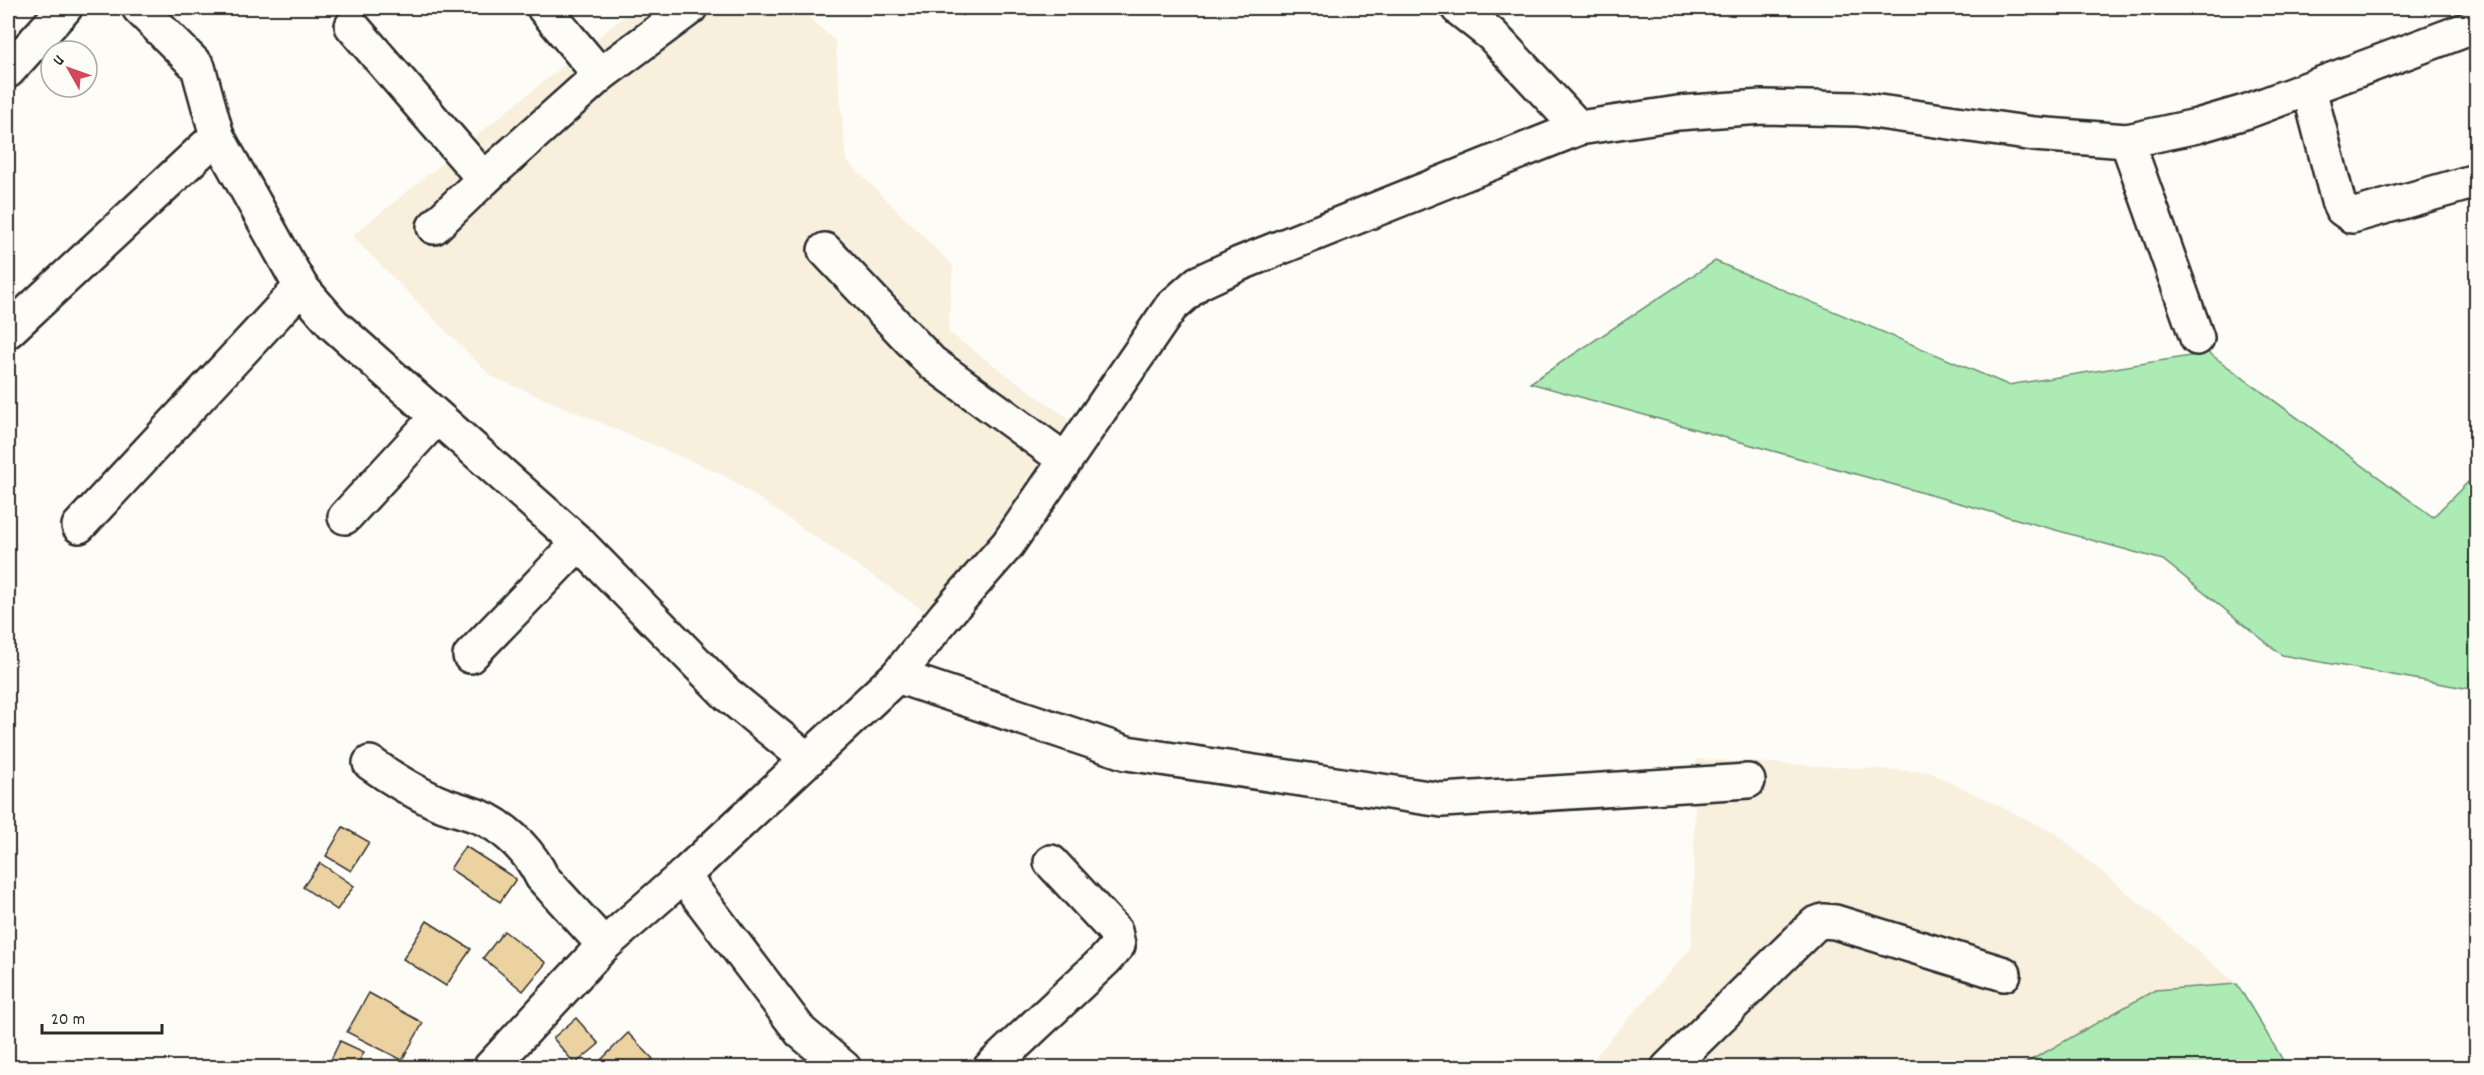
<svg xmlns="http://www.w3.org/2000/svg" width="2484" height="1075" font-family="Dekko,sans-serif">
<style>
.built{fill:#f8efdd}
.green{fill:#acecb4;stroke:#6c8c70;stroke-width:1.5}
.building{fill:#edd2a1;stroke:#2b2b2b;stroke-width:1.5}
.lines{fill:none;stroke-linecap:round;stroke-linejoin:round}
.minor-casing{stroke:#2b2b2b;stroke-width:38}
.path{stroke:#2b2b2b;stroke-width:4;stroke-dasharray:4.5 4.5;stroke-linecap:butt}
.minor{stroke:#fdfcf7;stroke-width:33}
</style>
<rect width="100%" height="100%" fill="#fdfcf7"/>
<filter id="ink" filterUnits="userSpaceOnUse"><feTurbulence type="fractalNoise" baseFrequency=".0167" numOctaves="2"/><feDisplacementMap in="SourceGraphic" scale="12" xChannelSelector="R" yChannelSelector="G"/><feConvolveMatrix kernelMatrix="1 2 1 2 8 2 1 2 1" color-interpolation-filters="sRGB"/></filter>
<g filter="url(#ink)">
<g class="built">
<path d="M635,8H799L835,41L846,160L953,266L948,332L1074,423L947,626L724,475L491,376L352,236Z"/>
<path d="M1696,759L1929,772L2055,833L2237,984L2155,990L2019,1067L1585,1068L1692,947Z"/>
</g>
<g class="green">
<path d="M1715,261L2008,385L2209,353L2433,517L2476,474V690L2282,655L2163,560L1530,383Z"/>
<path d="M2237,984L2287,1067H2019L2155,990Z"/>
</g>
<g class="building">
<path d="M343,827L369,842L351,871L326,856Z"/>
<path d="M465,846L516,879L500,902L450,869Z"/>
<path d="M320,863L354,886L337,910L303,887Z"/>
<path d="M427,921L471,949L446,986L403,959Z"/>
<path d="M504,931L546,963L523,991L483,958Z"/>
<path d="M369,993L423,1023L402,1060L347,1032Z"/>
<path d="M576,1018L599,1044L575,1064L553,1038Z"/>
<path d="M628,1033L653,1059L645,1068H593Z"/>
<path d="M340,1041L364,1052L359,1062L370,1068H327Z"/>
</g>
<g class="lines">
<g class="minor-casing">
<g id="minor">
<path d="M139,8L198,67L217,136L301,287L333,324L579,543L727,694L808,760"/>
<path d="M544,8L600,75"/>
<path d="M1458,8L1492,35L1579,128"/>
<path d="M352,26L484,179"/>
<path d="M8,71L65,8"/>
<path d="M2309,89L2338,201L2342,209L2352,216L2476,181"/>
<path d="M2127,141L2197,338"/>
<path d="M434,227L484,179L600,75L690,8"/>
<path d="M825,250L931,362L1065,460"/>
<path d="M8,331L217,136"/>
<path d="M345,517L436,418"/>
<path d="M79,526L301,287"/>
<path d="M470,656L579,543"/>
<path d="M897,676L1127,753L1442,800L1748,781"/>
<path d="M370,763C391,778 411,790 434,801C451,809 471,812 487,820C510,832 531,854 542,877L604,945"/>
<path d="M683,876L801,1032L844,1068"/>
<path d="M490,1068L604,945L683,876L897,676L945,616L1008,544L1171,307L1198,283L1239,264L1579,128L1678,113L1762,107L1858,109L2034,134L2127,141L2197,126L2248,111L2476,26"/>
<path d="M990,1068L1105,960L1118,945L1115,931L1051,862"/>
<path d="M1668,1068L1815,924L1823,921L1835,922L2004,974"/>
</g>
</g>
<path class="path" d="M956,8L964,15"/>
<use href="#minor" class="minor"/>
</g>
</g>
<rect width="2484" height="1075" fill="none" stroke="#fdfcf7" stroke-width="30"/>
<rect x="15" y="15" width="2454" height="1045" fill="none" stroke="#2b2b2b" stroke-width="2" filter="url(#ink)"/>
<g transform="translate(69 69) rotate(310)"><circle r="28" fill="#fdfcf7" stroke="#a9a8a5" stroke-width="1.5"/>
<path d="M0-4.5L10 22L0 15L-10 22Z" fill="#d1495b"/>
<text y="-9" font-size="16" font-weight="bold" text-anchor="middle" fill="#2b2b2b">U</text>
</g>
<path d="M42 1024v9h120v-9" fill="none" stroke="#2b2b2b" stroke-width="3"/>
<text x="51" y="1024" font-size="18" fill="#2b2b2b" stroke="#fdfcf7" stroke-width="4.5" paint-order="stroke">20 m</text>
</svg>
